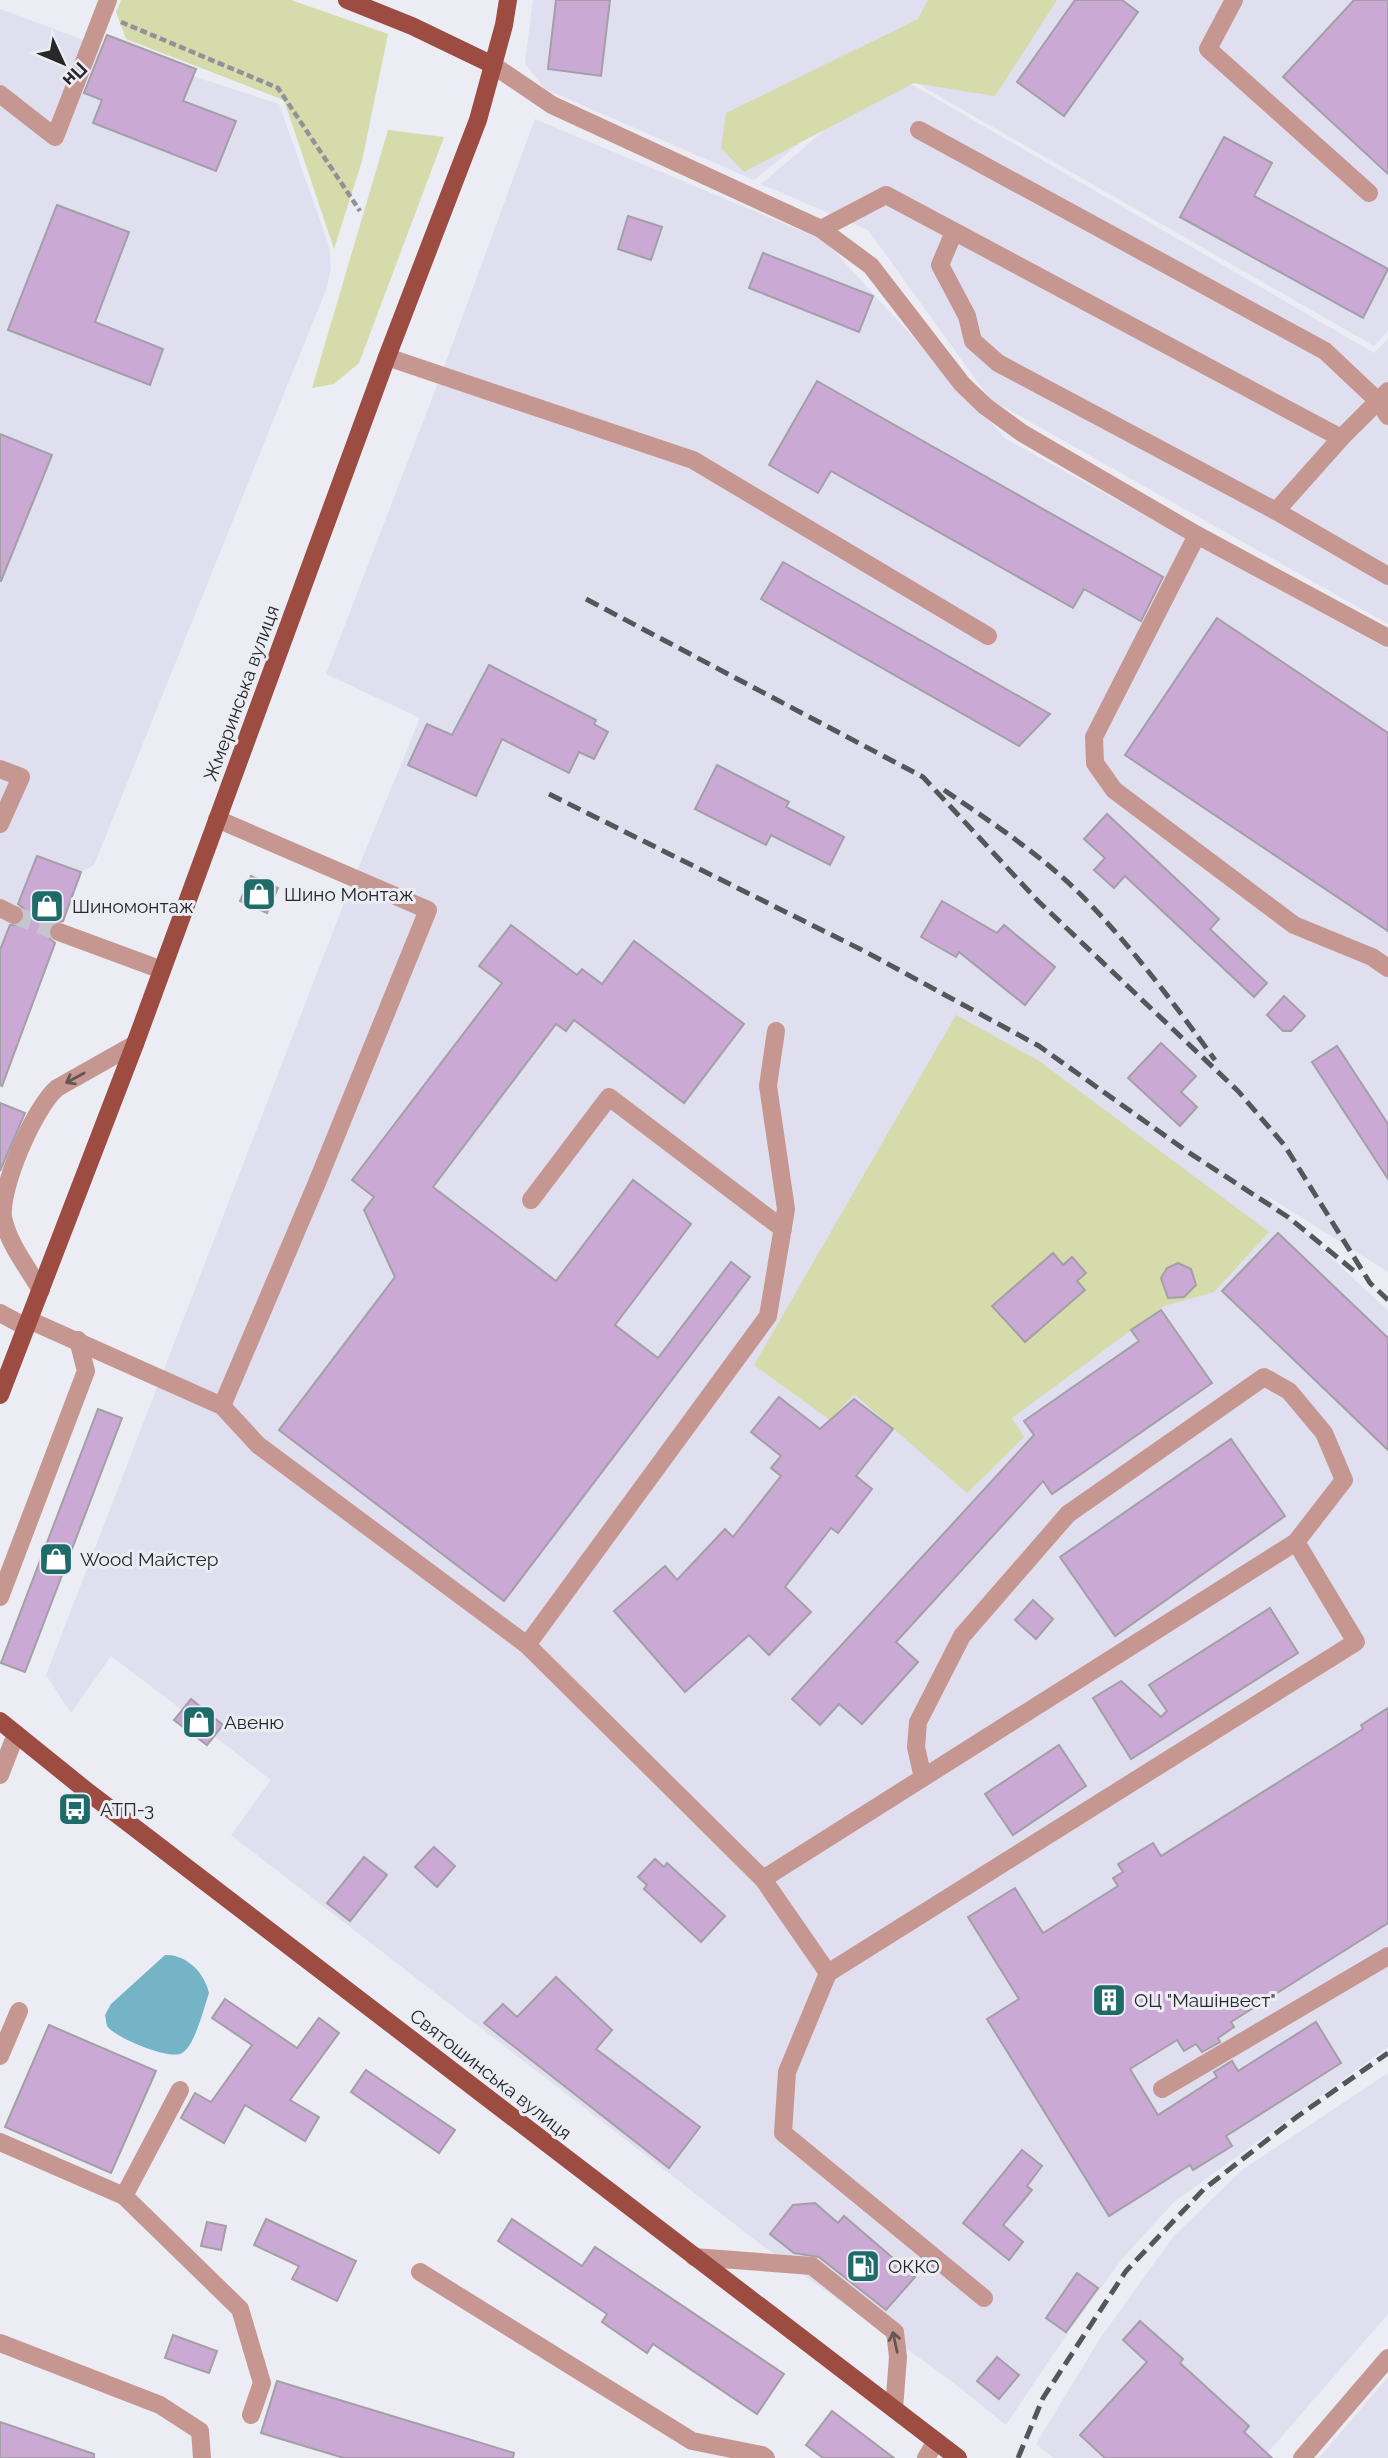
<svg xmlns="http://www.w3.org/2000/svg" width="1388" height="2458" font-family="Raleway,sans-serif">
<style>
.built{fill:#dfdfef}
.green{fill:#d5dbaa}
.water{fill:#75b3c6}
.building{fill:#caaad4;stroke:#a49ea6;stroke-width:2}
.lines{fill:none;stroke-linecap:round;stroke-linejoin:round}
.minor-tunnel{stroke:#c5c5cd;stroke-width:18;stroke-dasharray:18 9;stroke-linecap:butt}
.path{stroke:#919197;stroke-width:4.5;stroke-dasharray:7 3.5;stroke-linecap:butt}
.minor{stroke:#c69790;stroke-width:18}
.major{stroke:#9d4c42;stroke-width:18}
.rail{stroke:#55555a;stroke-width:5;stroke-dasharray:14 7;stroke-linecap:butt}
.oneway{stroke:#675453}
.labels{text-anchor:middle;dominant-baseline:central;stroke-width:6;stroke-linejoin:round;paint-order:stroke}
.street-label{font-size:19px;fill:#28282b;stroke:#ececf5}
.poi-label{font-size:19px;fill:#28282b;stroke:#ececf5;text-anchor:start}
</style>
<rect width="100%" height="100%" fill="#ececf5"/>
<g class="built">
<path d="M533,0H1388V331L1374,346L892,69L754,180L545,89L525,63Z"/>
<path d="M0,9L97,45L279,104L329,246L331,267L327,287L94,865L81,872L10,1064L0,1060Z"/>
<path d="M892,73L1374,353L1388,339V624L990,399L868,230L761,184Z"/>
<path d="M535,119L825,241L1006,439L1388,649V1272L1264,1194L1388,1311V2047L1174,2202L1122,2259L1065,2337L1006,2425L950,2380L759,2243L231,1835L271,1780L214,1736L191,1700L182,1710L111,1656L71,1713L46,1675L346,898L420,718L326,674L441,375Z"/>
<path d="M1388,2073V2314L1263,2458H1053L1036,2444L1099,2340L1173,2237L1242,2170Z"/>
<path d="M1388,2377V2458H1319L1354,2417Z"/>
</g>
<g class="green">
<path d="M121,0H291L388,34L362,161L334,249L284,100L126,39L116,12Z"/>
<path d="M928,0H1057L995,96L914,83L744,172L721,148L726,113L918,19Z"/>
<path d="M388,130L444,137L359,363L334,384L312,388Z"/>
<path d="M956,1015L1039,1061L1269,1232L1214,1292L1164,1306L1012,1418L1024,1437L967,1493L854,1394L830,1420L754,1365Z"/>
</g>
<path class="water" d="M165,1955C187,1954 205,1974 209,1993C204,2007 195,2046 182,2053C170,2061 114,2037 107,2026C106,2023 106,2018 105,2015L111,2004Z"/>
<g class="building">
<path d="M556,0H610L601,76L548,69Z"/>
<path d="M1075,0H1122L1138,12L1064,116L1017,82Z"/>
<path d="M1354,0H1388V174L1283,77Z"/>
<path d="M107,35L196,69L183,101L236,121L216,171L93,123L102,100L84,93Z"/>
<path d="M1224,137L1272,163L1254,196L1388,269L1363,318L1180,217Z"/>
<path d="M57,205L129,232L95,322L163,349L150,385L8,330Z"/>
<path d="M628,216L662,227L651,260L618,249Z"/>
<path d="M763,253L873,296L859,332L749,288Z"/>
<path d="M817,381L1163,577L1141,621L1084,589L1073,608L831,471L818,493L769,465Z"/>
<path d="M0,434L52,455L1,581H0Z"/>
<path d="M783,562L1050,714L1019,746L761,599Z"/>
<path d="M1217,618L1388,733V931L1125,755Z"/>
<path d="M489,665L596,720L594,724L608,732L594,759L579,752L569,773L502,739L476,796L408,765L427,724L452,735Z"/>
<path d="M717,765L789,802L786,807L844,837L830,865L771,835L766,845L695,809Z"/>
<path d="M1107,814L1219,919L1210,929L1267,983L1254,997L1125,876L1114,888L1094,870L1105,858L1084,839Z"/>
<path d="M37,856L81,872L63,921L52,923L48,929L50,939L55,943L2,1086L0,1085V950L10,925H20L24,919V909L18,904Z"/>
<path d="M251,876L278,888L267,913L240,901Z"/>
<path d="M942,901L997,933L1004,925L1055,967L1025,1005L959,952L956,957L921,937Z"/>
<path d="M511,925L577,975L582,969L602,984L634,941L744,1024L684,1103L574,1020L566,1031L556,1024L433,1187L556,1281L633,1180L691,1224L615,1325L658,1358L731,1262L750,1277L504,1601L279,1430L395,1277L364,1210L374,1197L352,1180L502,983L479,966Z"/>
<path d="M1284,996L1305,1016L1291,1031H1283L1267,1015Z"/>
<path d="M1161,1043L1196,1076L1181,1092L1197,1107L1180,1126L1128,1078Z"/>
<path d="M1337,1046L1388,1124V1179L1312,1062Z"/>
<path d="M0,1103L25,1113L0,1171Z"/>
<path d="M1278,1233L1388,1338V1450L1222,1291Z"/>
<path d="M1053,1253L1063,1265L1072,1257L1086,1273L1077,1281L1085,1290L1025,1342L992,1306Z"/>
<path d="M1178,1263L1191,1269L1196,1285L1184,1297L1168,1298L1161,1278L1167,1268Z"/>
<path d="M1161,1310L1212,1383L1052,1494L1043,1481L896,1642L918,1662L862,1724L839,1704L820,1725L792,1699L1034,1435L1024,1421L1139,1341L1131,1330Z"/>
<path d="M779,1397L820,1429L854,1399L893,1429L856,1476L872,1489L838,1533L831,1528L785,1587L811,1612L769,1655L749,1635L685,1692L614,1611L665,1566L677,1580L725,1529L733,1537L781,1476L771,1468L781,1456L751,1432Z"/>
<path d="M98,1409L122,1418L25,1672L1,1663Z"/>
<path d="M1231,1439L1285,1516L1115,1636L1060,1557Z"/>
<path d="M1033,1600L1053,1619L1036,1639L1015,1620Z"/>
<path d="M1270,1608L1298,1653L1131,1759L1093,1698L1121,1681L1161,1717L1167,1711L1149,1685Z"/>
<path d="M191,1699L223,1725L207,1745L174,1720Z"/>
<path d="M1388,1708V1923L1231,2022L1234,2027L1218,2038L1220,2042L1202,2052L1196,2044L1184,2051L1177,2040L1130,2069L1158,2115L1217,2077L1214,2072L1232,2061L1238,2071L1316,2022L1341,2063L1226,2136L1232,2146L1193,2170L1190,2165L1109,2216L987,2019L1019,1999L968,1917L1015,1888L1043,1933L1118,1886L1113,1878L1123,1872L1118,1864L1153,1843L1161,1856L1363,1729L1361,1725Z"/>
<path d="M1059,1745L1086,1786L1013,1835L985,1794Z"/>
<path d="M434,1847L455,1866L437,1887L415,1867Z"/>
<path d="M364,1857L387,1875L350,1921L327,1903Z"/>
<path d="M655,1859L664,1867L667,1863L725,1916L701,1942L644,1889L647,1885L638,1877Z"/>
<path d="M556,1977L612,2030L596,2049L700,2127L669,2168L484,2023L503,2004L517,2017Z"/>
<path d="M225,1999L297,2048L319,2018L339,2033L290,2100L319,2117L305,2141L245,2105L224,2143L181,2118L195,2093L211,2102L252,2045L212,2018Z"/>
<path d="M49,2025L156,2071L111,2173L5,2127Z"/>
<path d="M366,2070L455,2130L439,2153L351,2092Z"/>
<path d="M1022,2150L1042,2166L1027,2186L1032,2190L1003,2225L1023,2242L1009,2260L963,2223Z"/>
<path d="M815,2203L838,2223L844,2216L915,2277L886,2310L819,2257L794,2253L770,2234L793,2205Z"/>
<path d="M266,2219L356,2261L337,2301L292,2279L299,2266L254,2245Z"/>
<path d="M512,2219L582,2266L595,2247L784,2374L757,2414L653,2344L647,2353L602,2322L607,2314L498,2241Z"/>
<path d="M207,2222L226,2226L221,2250L201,2246Z"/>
<path d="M1077,2273L1098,2288L1066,2332L1046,2318Z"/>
<path d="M1140,2321L1183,2359L1180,2363L1249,2426L1244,2432L1272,2458H1105L1080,2435L1147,2362L1123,2340Z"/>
<path d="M173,2335L217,2351L209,2373L165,2358Z"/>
<path d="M997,2357L1019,2375L999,2399L977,2381Z"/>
<path d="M277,2381L514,2453L513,2458H344L261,2433Z"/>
<path d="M832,2411L894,2458H823L806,2445Z"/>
<path d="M0,2422L94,2454V2458H0Z"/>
</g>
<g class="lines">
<path class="minor-tunnel" d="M14,915L59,932"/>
<path class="path" d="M121,22L278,88L360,211"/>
<g class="minor">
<path d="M1234,0L1208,49L1369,193"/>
<path d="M493,65L552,105L821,229L871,266L962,384L985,406L1022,433L1197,535L1388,638"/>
<path d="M0,94L55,137L108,0"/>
<path d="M919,130L1325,351L1378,401L1388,416"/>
<path d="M821,229L886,195L1341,438"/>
<path d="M954,232L940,265L967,316L973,341L998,363L1276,511L1388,576"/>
<path d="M387,357L693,460L988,636"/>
<path d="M1276,511L1341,438L1388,391"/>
<path d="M1197,535L1094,737L1095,763L1114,790L1294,925L1372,957L1388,968"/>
<path d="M0,769L21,777L0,824"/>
<path d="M217,819L428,910L316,1185L222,1406"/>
<path d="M0,908L14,915"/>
<path d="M59,932L162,970"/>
<path d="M531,1200L609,1097L783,1229"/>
<path d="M41,1290C27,1267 8,1243 3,1217C0,1187 34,1108 57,1088L135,1044"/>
<path d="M0,1313L26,1327"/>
<path d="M29,1320L222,1406L258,1445L527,1645L763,1879L828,1973L787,2072L783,2133L984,2298"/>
<path d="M0,1597L86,1371L78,1340"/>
<path d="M527,1645L768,1316L786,1209L768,1086L776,1031"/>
<path d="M0,1775L16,1734"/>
<path d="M763,1879L1296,1542L1344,1480L1324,1433L1289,1391L1264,1377L1068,1514L962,1636L918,1722L916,1747L923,1778"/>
<path d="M828,1973L1356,1642L1296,1542"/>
<path d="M0,2056L19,2011"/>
<path d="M1162,2089L1388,1956"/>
<path d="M0,2142L124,2196L240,2309L262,2383L251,2415"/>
<path d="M124,2196L180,2090"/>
<path d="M694,2257L812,2266L895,2332L898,2357L894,2409"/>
<path d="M420,2272L692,2441L762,2455L766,2458"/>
<path d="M0,2343L160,2405L200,2431L202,2458"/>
<path d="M926,2458L936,2441"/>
<path d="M1302,2458L1388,2358"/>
</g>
<g class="major">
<path d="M347,0L412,26L493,65"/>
<path d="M0,1395L135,1044L387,357L478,120L504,25L508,0"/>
<path d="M0,1721L88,1792L958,2458"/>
</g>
<g class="rail">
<path d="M586,599L923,777L1038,901L1238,1091L1285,1146L1370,1283L1388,1300"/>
<path d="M944,790C994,824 1046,858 1088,902C1135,951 1175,1005 1215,1060"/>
<path d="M549,794L866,952L1039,1046L1188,1152L1288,1217L1359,1275"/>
<path d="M1018,2458L1043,2398L1126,2271L1204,2189L1298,2116L1388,2053"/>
</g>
</g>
<defs><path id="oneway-shaft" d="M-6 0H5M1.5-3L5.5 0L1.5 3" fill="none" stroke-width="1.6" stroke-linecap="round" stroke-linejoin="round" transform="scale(1.75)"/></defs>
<g class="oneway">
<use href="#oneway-shaft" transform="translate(75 1078) rotate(151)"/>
<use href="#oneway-shaft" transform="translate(895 2342) rotate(-102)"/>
</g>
<defs>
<g id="shop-square" transform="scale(1.75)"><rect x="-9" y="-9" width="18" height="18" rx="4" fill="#1e6b69" stroke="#ececf5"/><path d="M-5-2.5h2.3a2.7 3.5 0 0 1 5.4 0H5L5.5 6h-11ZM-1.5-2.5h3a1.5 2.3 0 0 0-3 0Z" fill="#fff"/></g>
<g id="bus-square" transform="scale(1.75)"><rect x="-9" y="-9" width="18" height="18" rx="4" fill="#1e6b69" stroke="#ececf5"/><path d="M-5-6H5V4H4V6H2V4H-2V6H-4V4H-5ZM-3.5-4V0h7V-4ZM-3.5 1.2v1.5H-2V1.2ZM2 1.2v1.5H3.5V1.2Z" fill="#fff"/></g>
<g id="building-square" transform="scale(1.75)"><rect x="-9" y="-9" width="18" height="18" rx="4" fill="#1e6b69" stroke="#ececf5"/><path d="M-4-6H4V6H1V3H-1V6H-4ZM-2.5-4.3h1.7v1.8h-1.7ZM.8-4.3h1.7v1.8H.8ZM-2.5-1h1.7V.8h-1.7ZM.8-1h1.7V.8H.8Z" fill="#fff"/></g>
<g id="fuel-square" transform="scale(1.75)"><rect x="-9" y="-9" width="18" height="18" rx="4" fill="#1e6b69" stroke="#ececf5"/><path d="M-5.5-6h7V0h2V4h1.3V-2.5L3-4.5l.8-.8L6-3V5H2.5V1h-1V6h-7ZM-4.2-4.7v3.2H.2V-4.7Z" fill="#fff"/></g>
</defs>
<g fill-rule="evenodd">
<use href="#shop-square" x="259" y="894"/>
<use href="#shop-square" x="47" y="906"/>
<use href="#shop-square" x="56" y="1559"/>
<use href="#shop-square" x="199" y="1722"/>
<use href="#bus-square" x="75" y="1809"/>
<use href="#building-square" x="1109" y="2000"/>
<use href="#fuel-square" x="863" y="2266"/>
</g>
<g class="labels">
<g class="street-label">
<text transform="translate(241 693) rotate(-70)">Жмеринська вулиця</text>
<text transform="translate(491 2074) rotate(38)">Святошинська вулиця</text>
</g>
<g class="poi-label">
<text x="284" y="894">Шино Монтаж</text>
<text x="72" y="906">Шиномонтаж</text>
<text x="80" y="1559">Wood Майстер</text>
<text x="224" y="1722">Авеню</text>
<text x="100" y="1809">АТП-3</text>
<text x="1134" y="2000">ОЦ "Машінвест"</text>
<text x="888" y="2266">ОККО</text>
</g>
</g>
<g transform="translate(63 63) rotate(134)" stroke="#ececf5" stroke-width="5" paint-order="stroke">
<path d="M0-5L12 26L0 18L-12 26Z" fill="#28282b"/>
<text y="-10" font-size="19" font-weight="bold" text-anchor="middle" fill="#28282b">Пн</text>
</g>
</svg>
